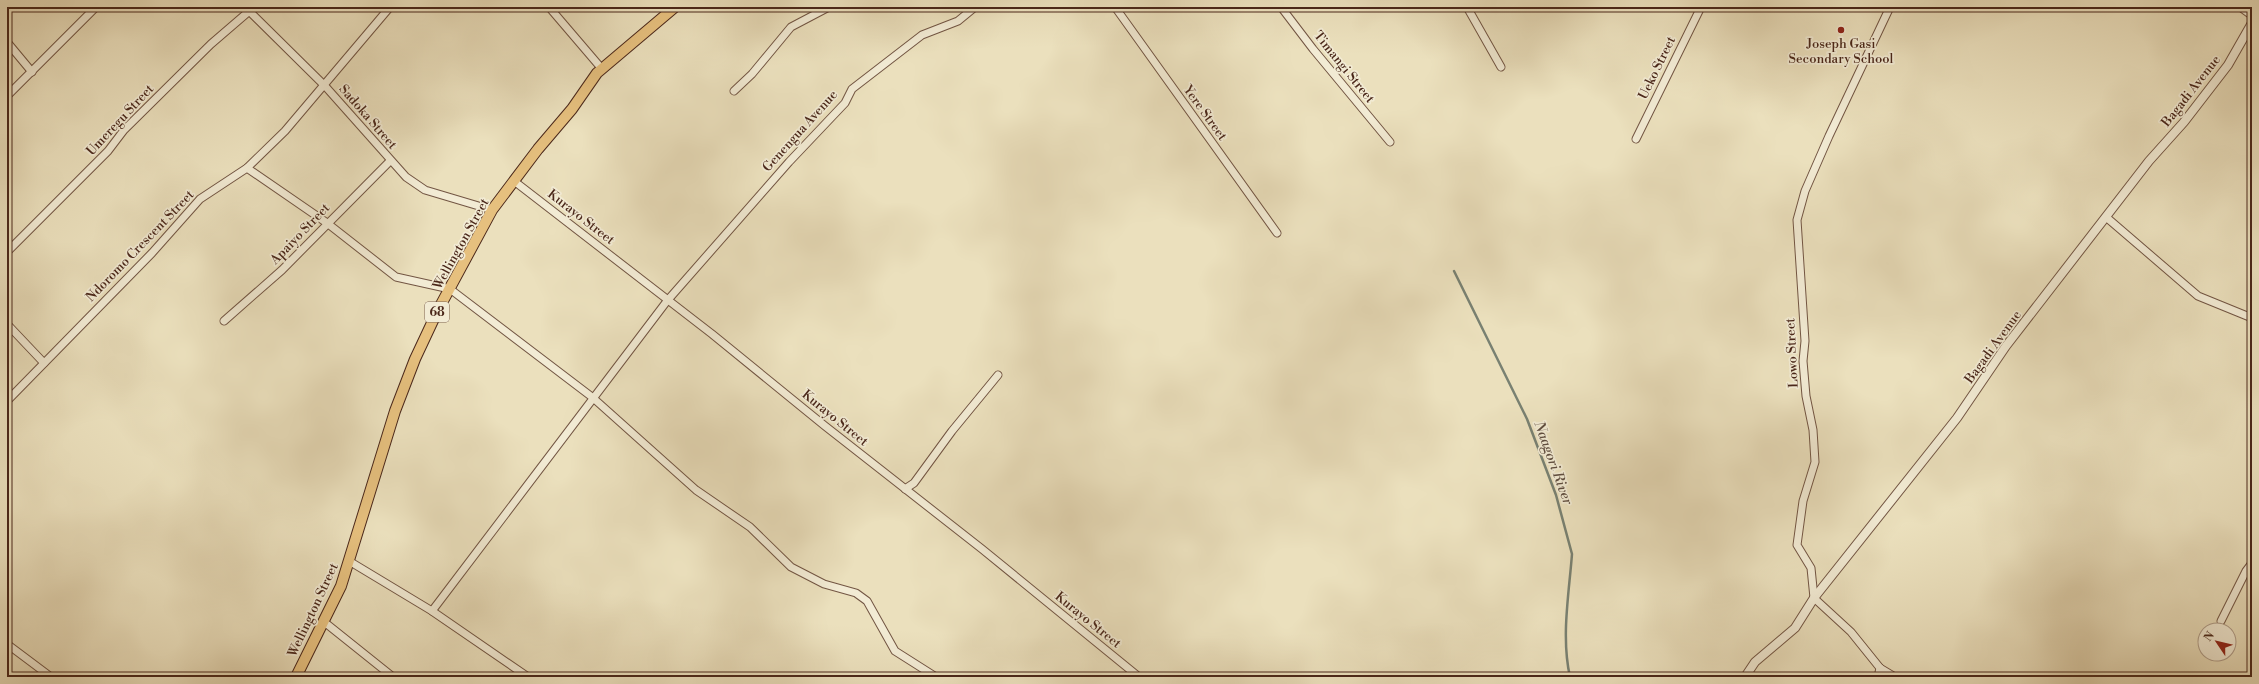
<svg xmlns="http://www.w3.org/2000/svg" width="2259" height="684" font-family="'Libre Bodoni',serif">
<style>
.lines{fill:none;stroke-linecap:round;stroke-linejoin:round}
.stream{stroke:#798172;stroke-width:2.5}
.minor-casing{stroke:#725543;stroke-width:9}
.tertiary-casing{stroke:#725543;stroke-width:10}
.primary-casing{stroke:#4a271a;stroke-width:12}
.minor{stroke:#f2ebd4;stroke-width:7}
.tertiary{stroke:#f2ebd4;stroke-width:8}
.primary{stroke:#e6c07e;stroke-width:10}
.poi-dot{fill:#8f2418;stroke:#f2ebd4;stroke-width:1.5}
.labels{text-anchor:middle;dominant-baseline:central;stroke-width:3.5;stroke-linejoin:round;paint-order:stroke}
.shield{fill:#f2ebd4;stroke:#7c6252;stroke-width:1}
.shield-label{font-size:12px;font-weight:bold;fill:#4a271a}
.poi-label{font-size:13px;fill:#4a271a;stroke:#f2ebd4}
.street-label{font-size:13px;fill:#4a271a;stroke:#f2ebd4}
.water-label{font-size:14px;font-style:italic;fill:#5e4c3f;stroke:#f2ebd4}
</style>
<rect width="100%" height="100%" fill="#ebe0bd"/>
<filter id="stains"><feTurbulence type="fractalNoise" baseFrequency=".005" numOctaves="4"/><feColorMatrix values="0 0 0 0 .2 0 0 0 0 .09 0 0 0 0 .02 0 0 0 .5 -.17"/></filter>
<radialGradient id="worn" r=".72"><stop offset=".6" stop-color="#630" stop-opacity="0"/><stop offset="1" stop-color="#630" stop-opacity=".3"/></radialGradient>
<g class="lines">
<path class="stream" d="M1454,271L1527,419L1556,495L1572,554C1569,594 1561,637 1570,677"/>
<g class="minor-casing">
<g id="minor">
<path d="M245,7L325,86L406,177L425,190L492,210"/>
<path d="M549,7L602,69"/>
<path d="M1115,7L1277,233"/>
<path d="M1281,7L1313,49L1390,142"/>
<path d="M1467,7L1501,67"/>
<path d="M1890,7L1829,136L1805,191L1797,220L1805,341L1803,361L1806,396L1813,430L1815,462L1803,501L1797,545L1811,568L1814,598L1851,632L1880,668L1895,677"/>
<path d="M7,42L32,72"/>
<path d="M734,91L752,74L791,27L829,7"/>
<path d="M7,96L96,7"/>
<path d="M1636,139L1701,7"/>
<path d="M247,168L327,223L396,277L450,289L592,397L696,490L750,527L791,567L824,584L856,593L867,601L895,651L936,677"/>
<path d="M514,181L712,334L825,426L982,549L1139,677"/>
<path d="M2106,217L2198,296L2252,318"/>
<path d="M7,252L108,151L124,130L211,44L254,7"/>
<path d="M224,321L282,270L390,161"/>
<path d="M7,324L44,363"/>
<path d="M7,401L152,253L200,199L247,168L285,131L390,7"/>
<path d="M905,489L914,483L952,431L998,375"/>
<path d="M349,561L432,611L528,677"/>
<path d="M432,611L667,301L789,162L845,103L852,89L922,35L958,21L975,7"/>
<path d="M323,621L393,677"/>
<path d="M2221,621L2246,571L2252,563"/>
<path d="M7,644L51,677"/>
<path d="M1878,677L1880,668"/>
</g>
</g>
<g class="tertiary-casing">
<g id="tertiary">
<path d="M2241,7L2252,15"/>
<path d="M1745,677L1755,662L1795,628L1814,598L1957,418L2006,346L2149,161L2184,122L2228,65L2252,23"/>
</g>
</g>
<g class="primary-casing">
<path id="primary" d="M296,677L341,586L395,411L415,359L438,310L492,210L538,149L572,109L597,73L675,7"/>
</g>
<use href="#minor" class="minor"/>
<use href="#tertiary" class="tertiary"/>
<use href="#primary" class="primary"/>
</g>
<circle class="poi-dot" cx="1841" cy="30" r="4"/>
<g class="labels">
<rect class="shield" x="425" y="302" width="24" height="20" rx="3"/>
<g class="shield-label">
<text x="437" y="312">68</text>
</g>
<g class="poi-label">
<text x="1841" y="44">Joseph Gasi<tspan x="1841" dy="15">Secondary School</tspan></text>
</g>
<g class="street-label">
<text transform="translate(1344 67) rotate(51)">Timangi Street</text>
<text transform="translate(1657 68) rotate(-64)">Ueko Street</text>
<text transform="translate(2191 91) rotate(-52)">Bagadi Avenue</text>
<text transform="translate(1205 113) rotate(54)">Yere Street</text>
<text transform="translate(368 117) rotate(49)">Sadoka Street</text>
<text transform="translate(120 120) rotate(-47)">Umeregu Street</text>
<text transform="translate(800 131) rotate(-48)">Genengua Avenue</text>
<text transform="translate(581 217) rotate(38)">Kurayo Street</text>
<text transform="translate(300 234) rotate(-46)">Apaiyo Street</text>
<text transform="translate(461 244) rotate(-61)">Wellington Street</text>
<text transform="translate(140 246) rotate(-46)">Ndoromo Crescent Street</text>
<text transform="translate(1993 347) rotate(-54)">Bagadi Avenue</text>
<text transform="translate(1792 353) rotate(-93)">Lowo Street</text>
<text transform="translate(835 418) rotate(39)">Kurayo Street</text>
<text transform="translate(313 610) rotate(-65)">Wellington Street</text>
<text transform="translate(1088 620) rotate(39)">Kurayo Street</text>
</g>
<g class="water-label">
<text transform="translate(1553 463) rotate(70)">Naagori River</text>
</g>
</g>
<rect width="2259" height="684" fill="none" stroke="#ebe0bd" stroke-width="24"/>
<rect x="8" y="8" width="2243" height="668" fill="none" stroke="#4a271a" stroke-width="2"/>
<rect x="12" y="12" width="2235" height="660" fill="none" stroke="#4a271a"/>
<g transform="translate(2217 642) rotate(305)"><circle r="19" fill="#f2ebd4" stroke="#af9d8a"/>
<path d="M0-3L7 15L0 10L-7 15Z" fill="#8f2418"/>
<text y="-6" font-size="11" font-weight="bold" text-anchor="middle" fill="#4a271a">N</text>
</g>
<rect width="100%" height="100%" filter="url(#stains)"/>
<rect width="100%" height="100%" fill="url(#worn)"/>
</svg>
